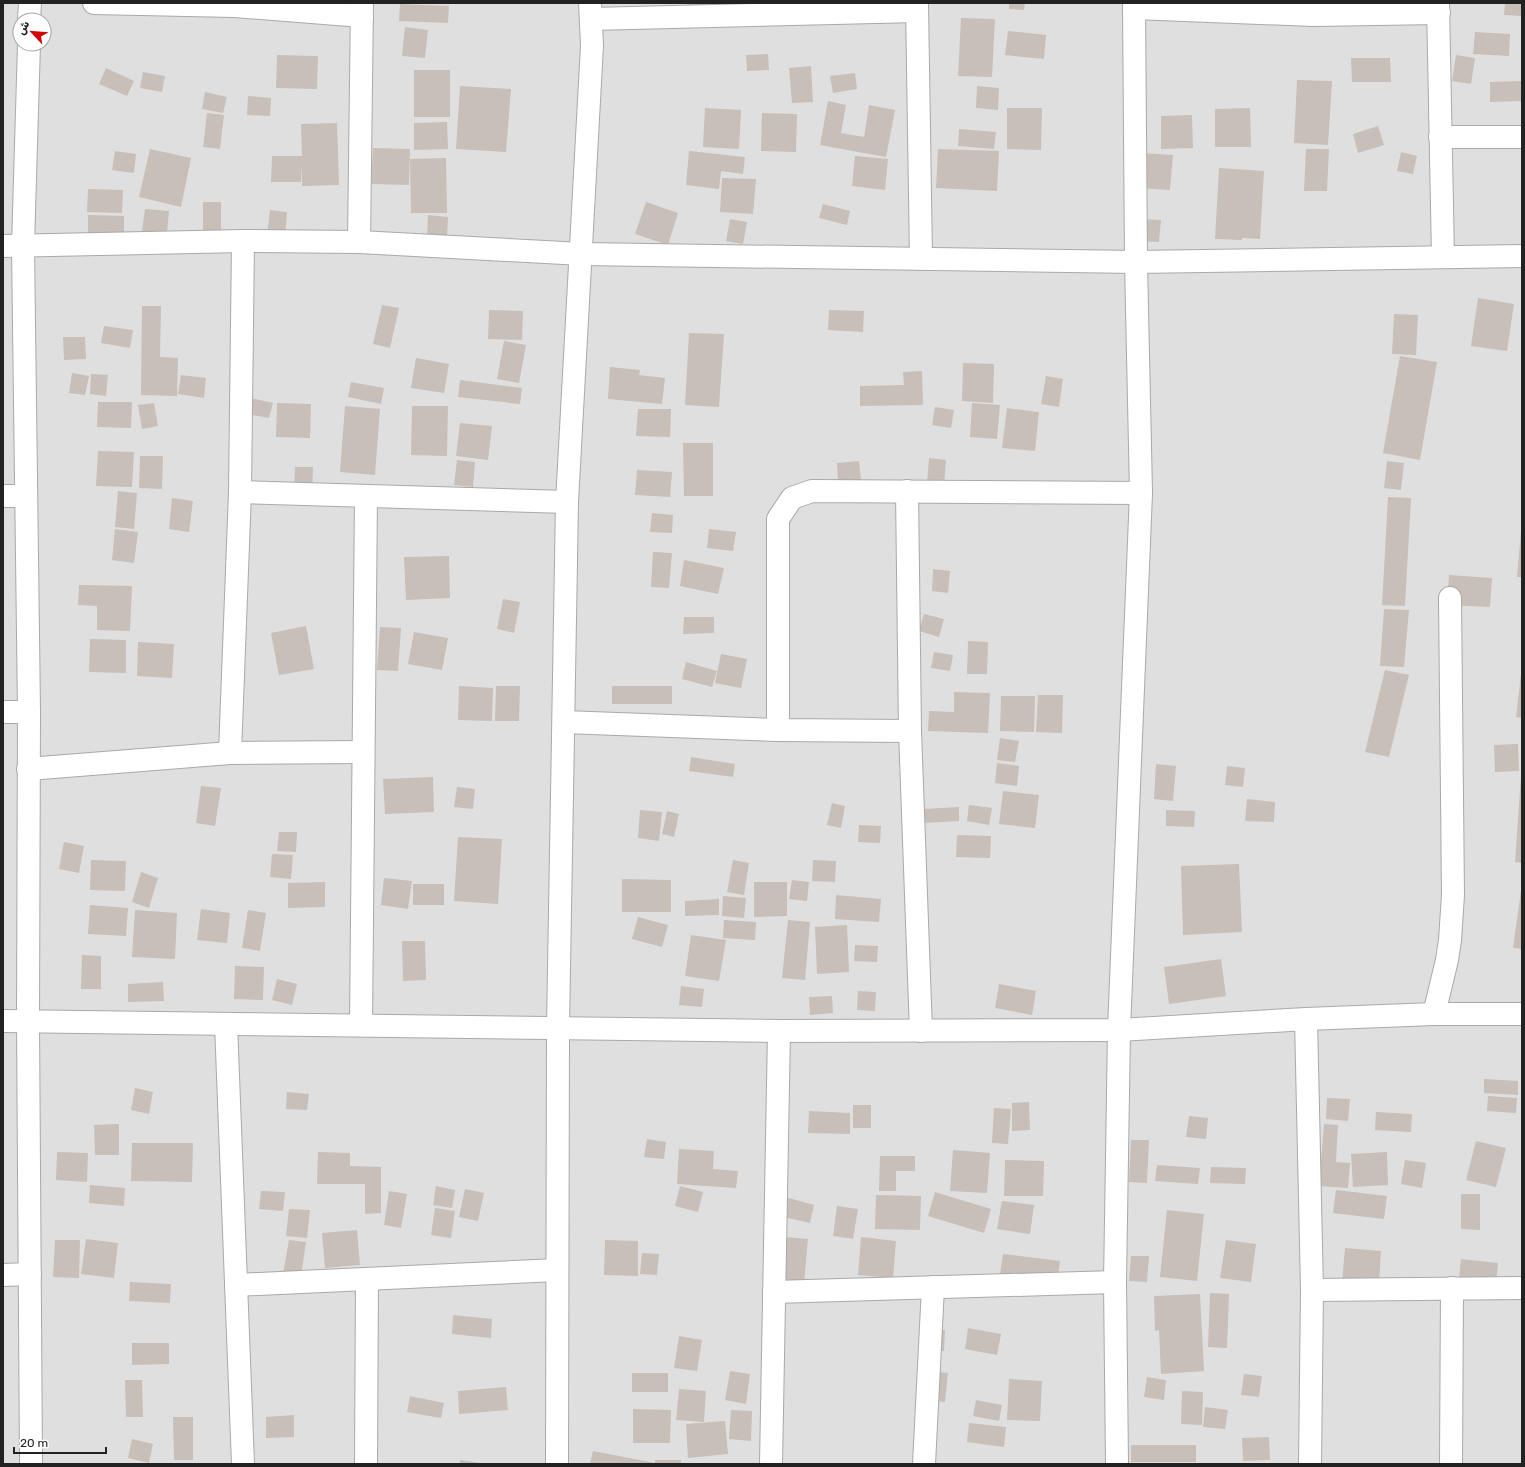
<svg xmlns="http://www.w3.org/2000/svg" width="1525" height="1467" font-family="Rubik,'Noto Sans Arabic',sans-serif">
<style>
.residential{fill:#e0dfdf;fill-rule:evenodd}
.building{fill:#c7bfb8}
.lines{fill:none;stroke-linecap:round;stroke-linejoin:round}
.minor-casing{stroke:#a9a9a9;stroke-width:24}
.minor{stroke:#fff;stroke-width:22}
</style>
<rect width="100%" height="100%" fill="#f2efe9"/>
<path class="residential" d="M3,3H1522V1464H3ZM20,20H44V44H20Z"/>
<g class="building">
<path d="M687,3H750V14L687,12Z"/>
<path d="M1009,3H1025L1024,10L1009,9Z"/>
<path d="M1505,3H1522V16L1504,15Z"/>
<path d="M400,4L449,6L448,23L399,21Z"/>
<path d="M961,18L995,19L992,77L958,76Z"/>
<path d="M405,27L428,30L425,58L402,56Z"/>
<path d="M1008,31L1046,35L1044,59L1005,55Z"/>
<path d="M1475,32L1510,34L1509,56L1473,54Z"/>
<path d="M768,54L769,70L747,71L746,55Z"/>
<path d="M277,55L318,56L317,89L276,88Z"/>
<path d="M1456,55L1475,58L1471,84L1452,81Z"/>
<path d="M1351,58H1390L1391,82H1352Z"/>
<path d="M811,66L813,102L792,103L789,68Z"/>
<path d="M106,68L134,81L127,96L99,84Z"/>
<rect x="414" y="70" width="36" height="47"/>
<path d="M143,72L165,76L162,92L140,88Z"/>
<path d="M855,73L857,89L833,93L830,76Z"/>
<path d="M1297,80L1332,81L1328,145L1294,143Z"/>
<path d="M1522,81V101L1490,102V82Z"/>
<path d="M460,86L511,89L506,152L456,149Z"/>
<path d="M977,86L999,88L998,110L976,108Z"/>
<path d="M205,92L227,97L223,113L202,109Z"/>
<path d="M248,96L271,98L270,116L247,115Z"/>
<path d="M828,101L846,105L841,133L864,137L869,105L895,110L886,157L820,145Z"/>
<path d="M705,108L741,110L739,149L703,147Z"/>
<path d="M1007,108H1042L1041,150L1007,149Z"/>
<path d="M1250,108L1251,147H1215V109Z"/>
<path d="M207,113L224,115L220,149L203,147Z"/>
<path d="M762,113L797,114L796,152L761,151Z"/>
<path d="M1192,115L1193,148L1161,149V116Z"/>
<path d="M447,122L448,149L414,150V123Z"/>
<path d="M337,123L339,185L302,186V163L301,182H271L272,156H302L301,124Z"/>
<path d="M1378,126L1384,145L1358,153L1353,134Z"/>
<path d="M959,129L996,132L994,149L958,146Z"/>
<path d="M373,148L410,149L409,185L371,184Z"/>
<path d="M150,149L191,158L181,207L139,197Z"/>
<path d="M938,149L999,151L997,191L936,188Z"/>
<path d="M1306,149H1329L1327,191H1304Z"/>
<path d="M115,151L136,154L134,173L112,170Z"/>
<path d="M689,151L745,157L743,174L721,171L719,189L686,185Z"/>
<path d="M1401,152L1417,156L1413,174L1397,171Z"/>
<path d="M1140,153L1173,155L1170,190L1138,188Z"/>
<path d="M855,156L888,159L885,190L852,186Z"/>
<path d="M446,158L447,213H411L410,159Z"/>
<path d="M1219,168L1264,171L1260,239L1242,238V240L1215,239Z"/>
<path d="M722,178L756,179L753,214L720,212Z"/>
<path d="M88,189L123,190L122,213L87,212Z"/>
<rect x="203" y="202" width="18" height="34"/>
<path d="M646,202L678,213L668,245L635,234Z"/>
<path d="M823,204L850,211L847,225L819,218Z"/>
<path d="M145,209L169,211L167,233L142,231Z"/>
<path d="M270,210L287,212L285,236L267,235Z"/>
<path d="M88,215L124,216V235H88Z"/>
<path d="M428,215L448,217L447,239L427,237Z"/>
<path d="M730,219L747,222L743,244L726,241Z"/>
<path d="M1140,219L1161,220L1159,242L1139,241Z"/>
<path d="M1478,298L1514,304L1507,351L1471,346Z"/>
<path d="M382,305L399,308L390,348L373,344Z"/>
<path d="M142,306H161L160,357L178,358L177,396L141,395Z"/>
<path d="M489,310L523,311L522,340L488,339Z"/>
<path d="M829,310L864,311L863,332L828,330Z"/>
<path d="M1394,314L1418,315L1416,355L1392,354Z"/>
<path d="M104,326L133,330L130,348L101,343Z"/>
<path d="M689,333L724,334L719,407L685,405Z"/>
<path d="M63,337H85L86,359L64,360Z"/>
<path d="M504,341L526,345L519,383L497,379Z"/>
<path d="M1400,356L1437,362L1420,460L1383,453Z"/>
<path d="M416,358L449,364L444,393L411,388Z"/>
<path d="M963,363L994,364L993,403L962,401Z"/>
<path d="M610,367L640,370L639,375L665,378L662,404L608,399Z"/>
<path d="M922,371L923,405L860,406V386L904,385L903,372Z"/>
<path d="M72,373L89,376L85,395L69,393Z"/>
<path d="M91,374L108,375L106,396L90,394Z"/>
<path d="M181,375L206,378L204,398L178,394Z"/>
<path d="M1046,376L1063,379L1059,407L1041,404Z"/>
<path d="M460,380L522,388L520,404L458,397Z"/>
<path d="M351,382L384,388L381,404L348,397Z"/>
<path d="M250,398L273,403L269,418L247,414Z"/>
<path d="M98,402H132L131,428L97,427Z"/>
<path d="M154,403L158,426L142,429L138,405Z"/>
<path d="M277,403L311,404L310,438L276,437Z"/>
<path d="M972,403L1000,405L997,439L970,437Z"/>
<path d="M345,406L380,409L375,475L340,472Z"/>
<path d="M412,406H448L447,456L411,455Z"/>
<path d="M935,407L954,410L951,428L932,425Z"/>
<path d="M1007,408L1039,412L1035,451L1002,448Z"/>
<path d="M638,409H671L670,437L636,436Z"/>
<path d="M460,423L492,426L488,460L456,456Z"/>
<path d="M683,443H713V496H684Z"/>
<path d="M98,451L134,452L132,487L96,486Z"/>
<path d="M140,456H163L162,489L139,488Z"/>
<path d="M929,458L946,460L943,498L926,497Z"/>
<path d="M457,460L475,462L473,487L454,485Z"/>
<path d="M859,461L861,480L838,482L837,463Z"/>
<path d="M1387,461L1404,463L1401,490L1384,488Z"/>
<path d="M295,467H313L312,494L294,493Z"/>
<path d="M637,470L672,472L670,497L635,495Z"/>
<path d="M118,491L137,493L134,529L115,527Z"/>
<path d="M1388,497L1411,498L1405,606L1382,605Z"/>
<path d="M172,498L193,501L189,532L169,529Z"/>
<path d="M652,513L673,515L672,533L650,532Z"/>
<path d="M115,529L138,532L134,563L112,560Z"/>
<path d="M709,529L736,532L733,551L707,548Z"/>
<path d="M1521,532H1522V577H1517Z"/>
<path d="M653,552L672,553L669,588L651,587Z"/>
<path d="M449,556L450,598L406,600L404,557Z"/>
<path d="M684,560L724,568L718,594L680,586Z"/>
<path d="M933,569L950,571L948,593L932,591Z"/>
<path d="M1449,575L1492,578L1490,607L1447,605Z"/>
<path d="M79,585L132,586L130,631L97,630V606L78,605Z"/>
<path d="M503,599L520,602L514,633L497,629Z"/>
<path d="M1384,609L1409,610L1404,667L1380,666Z"/>
<path d="M924,614L944,619L939,637L919,631Z"/>
<path d="M684,617H714V633L683,634Z"/>
<path d="M306,626L314,669L279,675L271,633Z"/>
<path d="M380,627L401,628L398,671L377,670Z"/>
<path d="M414,632L448,638L442,670L408,664Z"/>
<path d="M90,639L126,640V673L89,672Z"/>
<path d="M968,641L988,642L987,674H967Z"/>
<path d="M138,642L174,644L172,678L137,676Z"/>
<path d="M934,652L953,655L950,671L931,668Z"/>
<path d="M721,654L747,659L741,688L715,683Z"/>
<path d="M686,662L717,671L712,687L682,679Z"/>
<path d="M1385,670L1409,675L1389,757L1365,752Z"/>
<path d="M1521,674H1522V718L1516,717Z"/>
<path d="M459,686L493,688L492,721L458,720Z"/>
<path d="M496,686H520L519,721H495Z"/>
<rect x="612" y="686" width="60" height="18"/>
<path d="M954,692L990,693L988,733L928,731L929,711L954,712Z"/>
<path d="M1038,695H1063L1062,733L1036,732Z"/>
<path d="M1001,696H1035L1034,732L1000,731Z"/>
<path d="M1000,738L1019,741L1015,762L997,760Z"/>
<path d="M1518,744L1519,771L1495,772L1494,745Z"/>
<path d="M691,757L735,764L733,777L689,771Z"/>
<path d="M997,763L1019,766L1017,786L995,783Z"/>
<path d="M1156,764L1176,766L1173,801L1154,799Z"/>
<path d="M1227,766L1245,768L1243,787L1225,785Z"/>
<path d="M1521,776H1522V863L1515,862Z"/>
<path d="M433,777L434,812L385,814L383,779Z"/>
<path d="M201,786L221,788L215,826L196,823Z"/>
<path d="M457,787L475,789L473,809L454,807Z"/>
<path d="M1003,791L1039,795L1035,828L999,824Z"/>
<path d="M1247,799L1275,802L1274,822L1245,821Z"/>
<path d="M832,803L845,806L841,828L827,825Z"/>
<path d="M969,805L992,808L989,825L967,821Z"/>
<path d="M959,807V821L923,823V809Z"/>
<path d="M640,810L662,812L659,841L638,838Z"/>
<path d="M1166,810L1195,811L1194,827L1166,826Z"/>
<path d="M667,811L679,814L674,837L662,834Z"/>
<path d="M859,825L881,826L880,843L858,842Z"/>
<path d="M279,832H297L296,852L277,851Z"/>
<path d="M957,835L991,836L990,858L956,857Z"/>
<path d="M458,837L502,839L498,904L454,901Z"/>
<path d="M64,842L84,846L79,873L59,869Z"/>
<path d="M272,854L293,855L291,879L270,877Z"/>
<path d="M91,860L126,861L125,891L90,890Z"/>
<path d="M733,860L749,863L744,895L727,892Z"/>
<path d="M813,860L836,861L835,882L812,881Z"/>
<path d="M1239,864L1242,932L1183,935L1181,866Z"/>
<path d="M141,872L158,878L149,908L132,902Z"/>
<path d="M384,878L412,881L408,909L381,905Z"/>
<path d="M622,879L671,880V912H622Z"/>
<path d="M792,880L809,882L807,901L789,899Z"/>
<path d="M325,882V907L288,908V883Z"/>
<path d="M754,882H787V916L754,917Z"/>
<rect x="413" y="884" width="31" height="21"/>
<path d="M1521,891H1522V949L1513,948Z"/>
<path d="M836,895L881,899L879,922L835,919Z"/>
<path d="M723,896L746,898L744,918L722,916Z"/>
<path d="M719,899V915L685,916V901Z"/>
<path d="M90,905L128,908L126,936L88,934Z"/>
<path d="M201,909L230,913L227,943L197,940Z"/>
<path d="M135,910L177,913L175,959L132,957Z"/>
<path d="M248,910L266,913L260,951L242,948Z"/>
<path d="M638,917L668,925L662,947L632,939Z"/>
<path d="M724,920L756,922L755,940L723,938Z"/>
<path d="M788,920L810,922L805,980L782,978Z"/>
<path d="M847,925L849,972L817,974L815,927Z"/>
<path d="M691,935L726,940L719,981L685,976Z"/>
<path d="M402,941H425L426,980L403,981Z"/>
<path d="M855,945L878,946L877,962L854,961Z"/>
<path d="M82,955L101,956V989H81Z"/>
<path d="M1221,959L1226,996L1169,1004L1164,967Z"/>
<path d="M235,966L264,967L263,1000L234,999Z"/>
<path d="M277,979L297,984L292,1005L272,1000Z"/>
<path d="M163,982L164,1001L128,1002V984Z"/>
<path d="M999,984L1036,991L1032,1015L995,1008Z"/>
<path d="M681,986L704,989L702,1007L679,1005Z"/>
<path d="M858,991L876,992L875,1011L857,1010Z"/>
<path d="M832,996L833,1013L810,1015L809,997Z"/>
<path d="M1484,1079L1518,1081V1095L1484,1093Z"/>
<path d="M135,1088L153,1092L149,1114L131,1110Z"/>
<path d="M287,1092L309,1094L307,1110L286,1109Z"/>
<path d="M1488,1096L1517,1098L1516,1113L1487,1111Z"/>
<path d="M1327,1098L1350,1099L1348,1121L1326,1119Z"/>
<path d="M1029,1102L1030,1130L1012,1131V1103Z"/>
<rect x="853" y="1105" width="18" height="23"/>
<path d="M994,1108L1011,1109L1008,1144L992,1143Z"/>
<path d="M809,1111L850,1113V1134L808,1133Z"/>
<path d="M1376,1112L1412,1114L1411,1132L1375,1130Z"/>
<path d="M1189,1116L1208,1118L1206,1139L1186,1137Z"/>
<path d="M119,1124V1155H95L94,1125Z"/>
<path d="M1324,1124L1338,1125L1336,1162L1350,1163L1348,1188L1319,1186Z"/>
<path d="M647,1139L666,1142L664,1159L644,1157Z"/>
<path d="M1131,1140H1149L1147,1183L1129,1182Z"/>
<path d="M1476,1141L1506,1148L1496,1187L1466,1180Z"/>
<path d="M132,1143H193L192,1182L131,1181Z"/>
<path d="M679,1149L714,1151L713,1169L738,1171L736,1188L677,1184Z"/>
<path d="M953,1150L990,1153L987,1193L950,1191Z"/>
<path d="M57,1152L88,1153L87,1182L56,1180Z"/>
<path d="M318,1152L350,1153V1166L381,1167V1213L365,1214V1184H317Z"/>
<path d="M1387,1152L1388,1185L1353,1187L1351,1154Z"/>
<path d="M880,1156H915V1171H896V1191H879Z"/>
<path d="M1005,1160L1044,1161L1043,1196H1004Z"/>
<path d="M1405,1160L1426,1163L1422,1188L1401,1184Z"/>
<path d="M1157,1165L1200,1168L1198,1184L1155,1181Z"/>
<path d="M1211,1167L1246,1168L1245,1184L1210,1183Z"/>
<path d="M90,1185L125,1188L124,1206L89,1203Z"/>
<path d="M436,1186L455,1190L452,1208L433,1205Z"/>
<path d="M680,1186L703,1192L698,1212L675,1206Z"/>
<path d="M465,1189L484,1193L478,1221L459,1217Z"/>
<path d="M1336,1190L1387,1196L1384,1219L1333,1213Z"/>
<path d="M261,1191L285,1192L283,1211L259,1209Z"/>
<path d="M389,1191L407,1194L401,1228L384,1225Z"/>
<path d="M935,1192L991,1209L984,1233L928,1216Z"/>
<path d="M1461,1194H1480V1230L1461,1229Z"/>
<path d="M876,1195L921,1196L920,1230L875,1229Z"/>
<path d="M785,1197L814,1205L810,1223L780,1216Z"/>
<path d="M1002,1201L1034,1205L1030,1234L997,1229Z"/>
<path d="M837,1206L858,1209L853,1239L833,1236Z"/>
<path d="M435,1208L455,1211L451,1238L431,1235Z"/>
<path d="M289,1209L310,1210L307,1238L286,1236Z"/>
<path d="M1167,1210L1204,1214L1197,1281L1160,1277Z"/>
<path d="M357,1230L360,1265L325,1268L322,1233Z"/>
<path d="M784,1237L808,1239L804,1283L780,1281Z"/>
<path d="M861,1237L896,1241L893,1278L858,1275Z"/>
<path d="M86,1239L118,1243L114,1278L81,1274Z"/>
<path d="M55,1240H80L79,1278L53,1277Z"/>
<path d="M289,1240L306,1242L301,1276L283,1274Z"/>
<path d="M605,1240L638,1241V1276L604,1275Z"/>
<path d="M1226,1240L1256,1244L1251,1282L1220,1278Z"/>
<path d="M1345,1248L1381,1251L1379,1284L1342,1282Z"/>
<path d="M642,1253L659,1254L657,1275L640,1274Z"/>
<path d="M1003,1254L1060,1261L1057,1288L999,1281Z"/>
<path d="M1131,1256H1149L1147,1282L1129,1281Z"/>
<path d="M1461,1259L1498,1263L1496,1284L1459,1280Z"/>
<path d="M130,1282L171,1284L170,1303L129,1301Z"/>
<path d="M1210,1293L1229,1294L1227,1348L1208,1347Z"/>
<path d="M1200,1294L1204,1371L1161,1374L1159,1330L1155,1331L1154,1296Z"/>
<path d="M453,1315L492,1319L491,1338L452,1334Z"/>
<path d="M968,1328L1001,1334L997,1355L965,1349Z"/>
<path d="M924,1330H945L944,1351H923Z"/>
<path d="M679,1336L702,1340L697,1371L674,1368Z"/>
<path d="M132,1343H169V1364L132,1365Z"/>
<path d="M730,1371L750,1374L746,1404L725,1400Z"/>
<path d="M929,1371L948,1373L945,1402L926,1400Z"/>
<rect x="632" y="1373" width="36" height="19"/>
<path d="M1244,1374L1262,1376L1259,1397L1241,1395Z"/>
<path d="M1147,1377L1166,1380L1164,1400L1144,1397Z"/>
<path d="M1009,1379L1042,1381L1040,1421L1007,1420Z"/>
<path d="M125,1380H142L143,1417H126Z"/>
<path d="M506,1387L508,1410L459,1414L458,1391Z"/>
<path d="M679,1389L706,1391L704,1422L676,1420Z"/>
<path d="M1182,1391L1203,1392L1202,1425L1181,1424Z"/>
<path d="M410,1396L444,1403L441,1418L407,1412Z"/>
<path d="M976,1400L1002,1405L999,1421L973,1416Z"/>
<path d="M1205,1407L1228,1410L1225,1429L1203,1427Z"/>
<path d="M633,1409L671,1410L670,1443H633Z"/>
<path d="M731,1410L752,1411L751,1441L729,1439Z"/>
<path d="M294,1415V1437L266,1438V1417Z"/>
<path d="M173,1417H193V1460H174Z"/>
<path d="M725,1421L728,1454L688,1458L686,1424Z"/>
<path d="M969,1423L1006,1427L1004,1447L967,1442Z"/>
<path d="M1269,1437L1270,1460L1243,1461L1242,1438Z"/>
<path d="M132,1439L153,1444L149,1463L128,1458Z"/>
<rect x="1131" y="1445" width="65" height="17"/>
<path d="M593,1451L655,1463V1464H590Z"/>
<path d="M460,1460L480,1463V1464H460Z"/>
<rect x="655" y="1460" width="26" height="4"/>
</g>
<g class="lines">
<g class="minor-casing">
<g id="minor">
<path d="M94,3L234,6L362,16"/>
<path d="M917,3L921,259"/>
<path d="M1438,3L1443,257"/>
<path d="M1134,8L1313,15L1439,13"/>
<path d="M591,19L917,11"/>
<path d="M29,20L30,3"/>
<path d="M29,44L23,246L29,712L28,1021L31,1464"/>
<path d="M1440,137H1522"/>
<path d="M359,242L362,3"/>
<path d="M3,246L243,241L359,242L582,254L1136,262L1522,256"/>
<path d="M907,491L910,731L921,1031"/>
<path d="M240,492L567,502"/>
<path d="M3,496H26"/>
<path d="M3,712H29"/>
<path d="M564,722L778,730L910,731"/>
<path d="M778,730V519L792,498L812,491L1141,493"/>
<path d="M230,753L240,492L243,241"/>
<path d="M28,769L230,753L363,752"/>
<path d="M1434,1014L1447,960L1450,940L1453,895L1450,598"/>
<path d="M1306,1019L1312,1290L1310,1464"/>
<path d="M3,1021L779,1031L1119,1030L1306,1019L1434,1014H1522"/>
<path d="M226,1024L243,1464"/>
<path d="M361,1025L366,496"/>
<path d="M3,1275L30,1274"/>
<path d="M236,1285L557,1270"/>
<path d="M1312,1290L1522,1288"/>
<path d="M774,1292L1115,1282"/>
<path d="M366,1464L367,1279"/>
<path d="M557,1464L558,1028L567,502L592,46L590,3"/>
<path d="M771,1464L779,1031"/>
<path d="M924,1464L933,1287"/>
<path d="M1117,1464L1115,1282L1119,1030L1141,493L1136,262L1134,3"/>
<path d="M1451,1464L1452,1288"/>
</g>
</g>
<use href="#minor" class="minor"/>
</g>
<rect width="1525" height="1467" fill="none" stroke="#222222" stroke-width="8"/>
<g transform="translate(32 32) rotate(296)"><circle r="19" fill="#ffffff" stroke="#a7a7a7"/>
<path d="M0-3L7 15L0 10L-7 15Z" fill="#d40000"/>
<text y="-6" font-size="11" font-weight="bold" text-anchor="middle" fill="#222222">ش</text>
</g>
<path d="M14 1447v6h92v-6" fill="none" stroke="#222222" stroke-width="2"/>
<text x="20" y="1447" font-size="12" fill="#222222" stroke="#ffffff" stroke-width="3" paint-order="stroke">20 m</text>
</svg>
